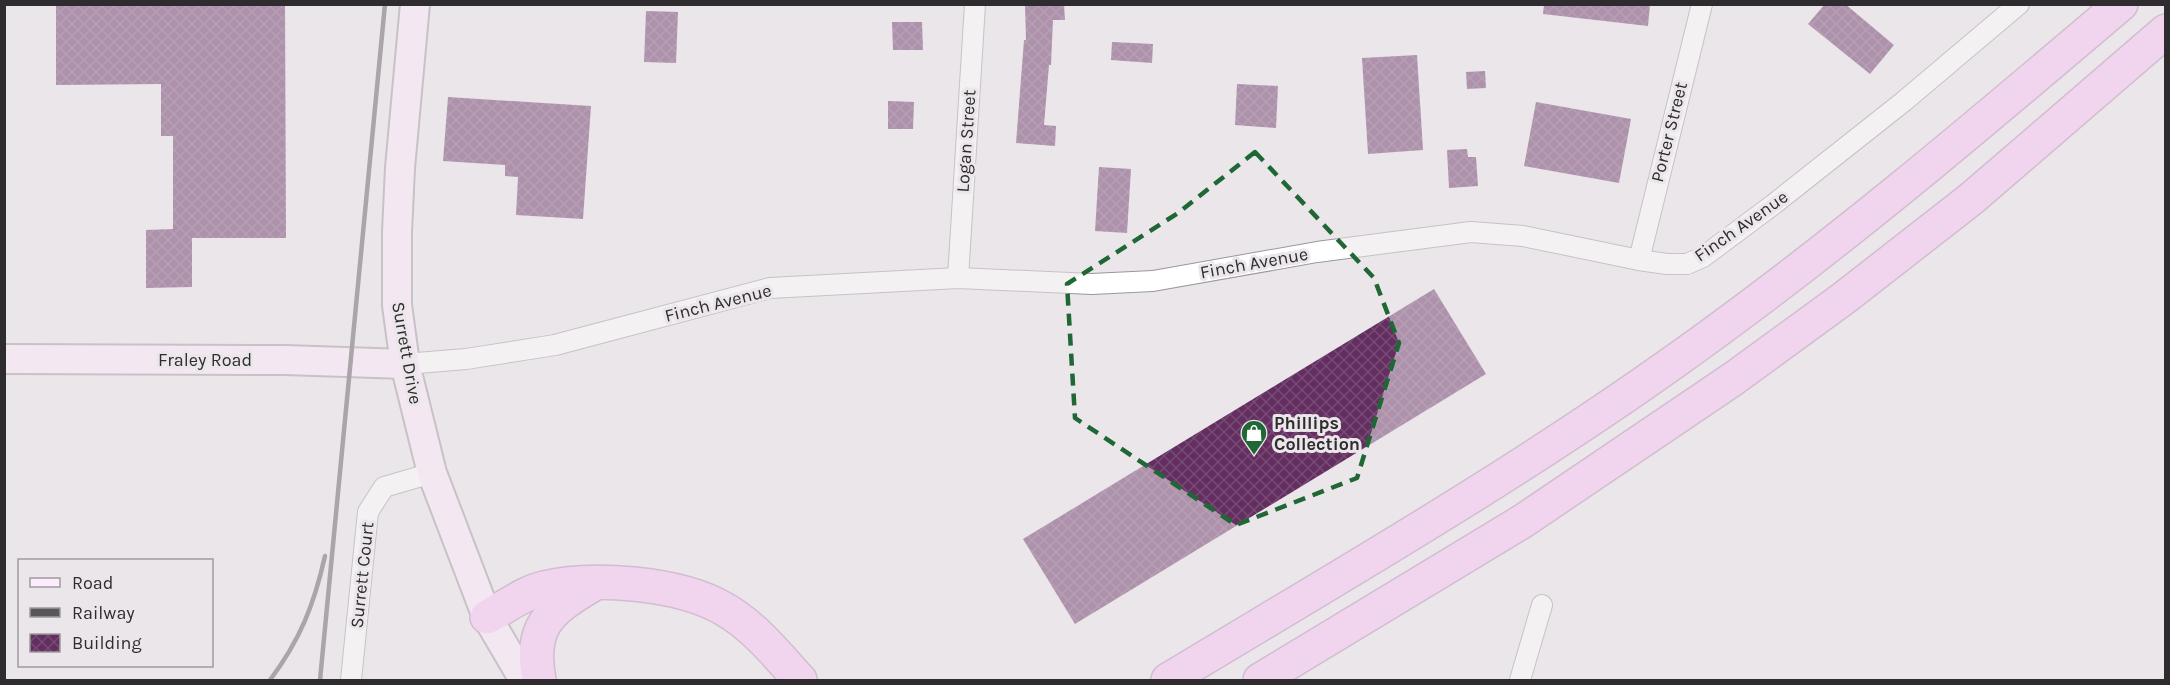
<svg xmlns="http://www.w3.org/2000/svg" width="2170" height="685" font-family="Karla,sans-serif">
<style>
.building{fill:url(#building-cross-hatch)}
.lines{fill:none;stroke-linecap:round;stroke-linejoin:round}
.street-casing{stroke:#9b979b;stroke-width:22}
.secondary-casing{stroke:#9b979b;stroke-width:32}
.highway-casing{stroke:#b28daf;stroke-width:36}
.street{stroke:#fff;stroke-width:20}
.secondary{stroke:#fdecfc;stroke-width:28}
.highway{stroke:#f9c1f4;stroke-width:33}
.rail{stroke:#5a575a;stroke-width:4.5}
.marked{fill:none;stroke:#1f6734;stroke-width:4.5;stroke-dasharray:12 8;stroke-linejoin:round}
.labels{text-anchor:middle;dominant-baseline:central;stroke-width:6;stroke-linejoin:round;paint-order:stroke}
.street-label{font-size:18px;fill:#2e2c2e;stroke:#ebe6ea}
.poi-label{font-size:18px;font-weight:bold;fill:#2e2c2e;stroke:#ebe6ea;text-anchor:start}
</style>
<defs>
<pattern id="building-cross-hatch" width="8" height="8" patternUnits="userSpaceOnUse" patternTransform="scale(1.5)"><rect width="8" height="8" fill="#642e61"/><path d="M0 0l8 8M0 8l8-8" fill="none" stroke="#764b74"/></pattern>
</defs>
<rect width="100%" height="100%" fill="#ebe6ea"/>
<g class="building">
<path d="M56,4H285L286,238H192V287L146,288V230L173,229V136H161V84L56,85Z"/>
<path d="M1025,4H1064L1065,20H1053L1051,65H1049L1044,125L1056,126L1055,146L1016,143L1024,40H1026Z"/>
<path d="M1544,4H1650L1648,26L1543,14Z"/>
<path d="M1825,4H1845L1894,45L1870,74L1808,24Z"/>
<path d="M646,11L678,12L676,63L644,62Z"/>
<path d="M892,22H922L923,50H893Z"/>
<path d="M1112,42L1153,44L1152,63L1111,60Z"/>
<path d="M1417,55L1423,150L1368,154L1362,58Z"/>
<path d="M1485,71L1486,88L1467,89L1466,72Z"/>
<path d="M1237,84L1278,86L1276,128L1235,125Z"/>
<path d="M448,97L591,106L583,219L516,215L518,177L505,176V165L443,161Z"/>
<path d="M888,101L914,102L913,129H888Z"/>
<path d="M1536,102L1631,119L1619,183L1524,166Z"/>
<path d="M1467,149L1468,157H1476L1478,186L1449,188L1447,150Z"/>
<path d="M1099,167L1131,169L1127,233L1095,231Z"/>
<path d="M1434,289L1486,374L1075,624L1023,539Z"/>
</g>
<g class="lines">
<g class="street-casing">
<g id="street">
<path d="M1639,260L1702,4"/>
<path d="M958,278L975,4"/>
<path d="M405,364L466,359L555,345L770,288L958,278L1092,284L1153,281L1317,252L1471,232L1523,236L1639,260L1667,264H1687L1703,257L1774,204L1903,102L2019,4"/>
<path d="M351,680L368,512L384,487L432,473"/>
<path d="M1520,680L1542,605"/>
</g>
</g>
<g class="secondary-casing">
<g id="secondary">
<path d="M415,4L400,168L397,232V305L405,364L432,473L487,617L524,680"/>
<path d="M4,359L285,360L405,364"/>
</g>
</g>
<g class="highway-casing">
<g id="highway">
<path d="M487,617C504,608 525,592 544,588C593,576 680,583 724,609C754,626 777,655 800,680"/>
<path d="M539,680C529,626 549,611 592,585"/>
<path d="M1168,680C1337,578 1509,479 1671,364C1828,253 1974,129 2121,4"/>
<path d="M1260,680L1523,521L1733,379L1844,298L1971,199L2166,31"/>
</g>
</g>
<use href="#street" class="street"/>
<use href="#secondary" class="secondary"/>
<use href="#highway" class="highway"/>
<g class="rail">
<path d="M270,680C300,640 314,605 325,556"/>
<path d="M320,680L385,4"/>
</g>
</g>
<path d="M0 0H2170V685H0ZM1255,152L1374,278L1399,343L1357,478L1236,525L1075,418L1067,284L1178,213Z" fill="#ebe6ea" fill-opacity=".55" fill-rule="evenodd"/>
<path class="marked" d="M1255,152L1374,278L1399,343L1357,478L1236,525L1075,418L1067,284L1178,213Z"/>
<defs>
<g id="shop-pin" transform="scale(1.35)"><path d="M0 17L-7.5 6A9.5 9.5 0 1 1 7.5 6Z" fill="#1f6734" stroke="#ebe6ea"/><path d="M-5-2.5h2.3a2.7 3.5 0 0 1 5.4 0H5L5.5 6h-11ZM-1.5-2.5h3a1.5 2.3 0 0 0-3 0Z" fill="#fff"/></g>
</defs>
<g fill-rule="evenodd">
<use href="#shop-pin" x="1254" y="433"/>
</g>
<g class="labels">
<g class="street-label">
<text transform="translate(1669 132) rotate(-76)">Porter Street</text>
<text transform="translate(966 141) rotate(-86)">Logan Street</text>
<text transform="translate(1741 226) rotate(-35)">Finch Avenue</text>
<text transform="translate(1254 263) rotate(-10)">Finch Avenue</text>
<text transform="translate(718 303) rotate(-14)">Finch Avenue</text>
<text transform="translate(407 353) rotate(80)">Surrett Drive</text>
<text x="205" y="360">Fraley Road</text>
<text transform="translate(362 575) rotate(-84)">Surrett Court</text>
</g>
<g class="poi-label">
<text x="1274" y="423">Phillips<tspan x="1274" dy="21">Collection</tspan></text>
</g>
</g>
<rect width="2170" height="685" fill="none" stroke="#2e2c2e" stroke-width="12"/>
<rect x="18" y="559" width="195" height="108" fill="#ebe6ea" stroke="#9f9c9f" stroke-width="1.5"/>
<rect x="30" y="578" width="30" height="9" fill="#fdecfc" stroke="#9f9c9f" stroke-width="1.5"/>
<text x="72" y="589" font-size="18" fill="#2e2c2e">Road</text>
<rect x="30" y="608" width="30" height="9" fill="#5a575a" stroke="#9f9c9f" stroke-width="1.5"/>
<text x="72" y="619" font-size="18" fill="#2e2c2e">Railway</text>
<rect x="30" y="634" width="30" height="18" fill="url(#building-cross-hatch)" stroke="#9f9c9f" stroke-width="1.5"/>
<text x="72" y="649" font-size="18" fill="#2e2c2e">Building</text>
</svg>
